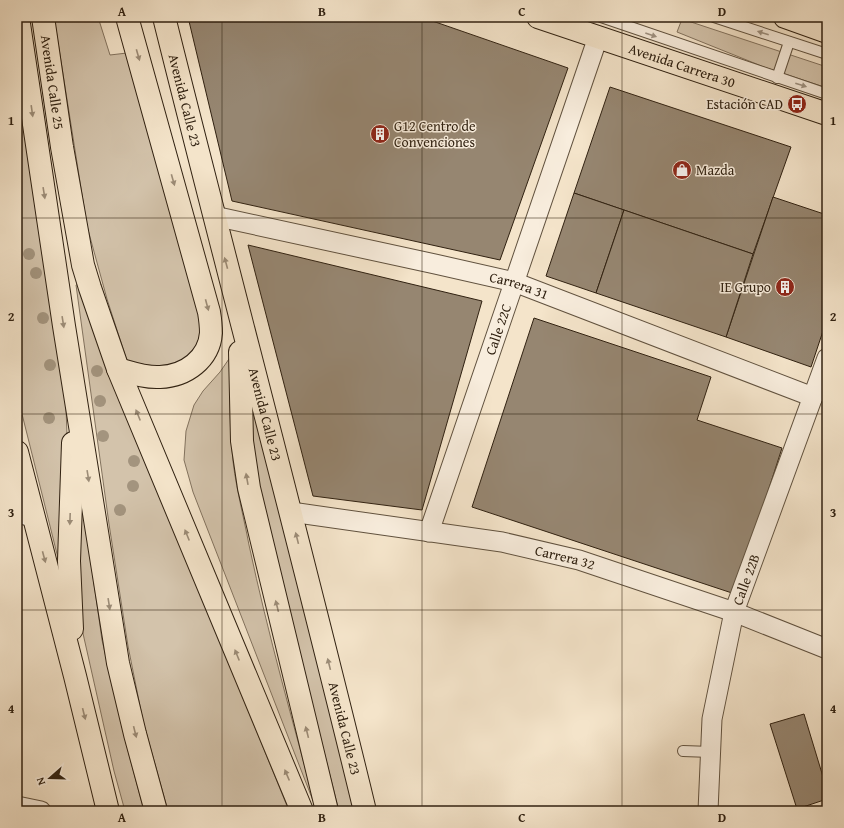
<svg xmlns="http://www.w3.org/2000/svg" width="844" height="828" font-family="'Gentium Book Plus',serif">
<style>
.green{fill:#d3c3ab;stroke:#82725e}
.building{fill:#968671;stroke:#302111}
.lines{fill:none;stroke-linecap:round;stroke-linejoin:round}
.service-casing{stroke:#61523f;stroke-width:12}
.minor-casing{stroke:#61523f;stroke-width:21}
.trunk-casing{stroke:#302111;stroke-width:24}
.service{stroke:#f8eddd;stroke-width:10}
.minor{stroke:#f8eddd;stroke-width:19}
.trunk{stroke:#f4e4ca;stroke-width:22}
.tree{fill:#a3947e}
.oneway{fill:#9e9181}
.oneway2{fill:#9c8c77}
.grid{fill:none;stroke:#302111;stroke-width:1;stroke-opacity:0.55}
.labels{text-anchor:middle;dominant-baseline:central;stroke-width:3;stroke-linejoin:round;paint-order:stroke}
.street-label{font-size:14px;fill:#302111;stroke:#f8eddd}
.poi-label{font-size:14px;fill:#302111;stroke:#f8eddd;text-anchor:end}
.neatline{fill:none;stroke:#302111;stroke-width:1.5}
.grid-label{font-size:13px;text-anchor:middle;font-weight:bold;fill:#302111}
</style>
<rect width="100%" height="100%" fill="#f4e4ca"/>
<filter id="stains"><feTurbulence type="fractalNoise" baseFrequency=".005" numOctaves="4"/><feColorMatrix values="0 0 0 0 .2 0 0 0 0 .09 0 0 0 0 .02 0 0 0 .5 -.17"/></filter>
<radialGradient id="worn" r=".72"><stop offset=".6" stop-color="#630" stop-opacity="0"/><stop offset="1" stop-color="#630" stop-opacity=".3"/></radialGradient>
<g class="green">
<path d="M54,17H98L110,55L127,53L201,319C201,324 201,329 200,334C199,341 195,348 190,353C174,371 148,366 127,361L107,299L87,226Z"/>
<path d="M682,19L827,67V88L764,67L677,32Z"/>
<path d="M17,86L42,228L65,380L67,435L63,519L58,558L17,394Z"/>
<path d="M78,284C101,360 133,433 164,506C206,608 248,709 289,811H168L143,721L128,646L109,524L76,285Z"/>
<path d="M231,356C230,387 229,418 232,450C234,481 243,513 249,545C268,634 293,723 317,811L193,492L184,460L186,431L194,405L203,391L220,372Z"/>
<path d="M253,399L355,811H339L266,523L254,457L250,420Z"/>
<path d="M77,513H84L102,640L125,739L144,811H125L114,771L82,629Z"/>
</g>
<g class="building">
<path d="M188,17H421L568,68L500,260L232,201Z"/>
<path d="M610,87L791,147L753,254L574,193Z"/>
<path d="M574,193L624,210L596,293L546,276Z"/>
<path d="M773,197L827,215V319L811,367L726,337Z"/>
<path d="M624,210L753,254L726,337L596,293Z"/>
<path d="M248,245L482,301L422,510L313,496Z"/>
<path d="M534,318L711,377L697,420L782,448L735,594L472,507Z"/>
<path d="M804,714L827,790V799L797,809L770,724Z"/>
</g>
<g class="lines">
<g class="service-casing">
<g id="service">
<path d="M601,17L827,94"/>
<path d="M714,17L827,54"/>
<path d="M777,78L789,42"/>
<path d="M683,751L711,752"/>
</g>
</g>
<g class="minor-casing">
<g id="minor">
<path id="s1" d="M214,216L435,264L514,282L813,397"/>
<path id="s2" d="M291,512L502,542L579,560L734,612L827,649"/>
<path d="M17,513L33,517"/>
<path id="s3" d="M429,532L598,37"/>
<path d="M17,806L41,811"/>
<path id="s4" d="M708,811L712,719L734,612L827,358"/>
</g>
</g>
<g class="trunk-casing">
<g id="trunk">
<path d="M18,17L64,326L118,663L135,734L156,811"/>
<path id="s5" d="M43,17L62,147L83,265L90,288L118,369L302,811"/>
<path id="s6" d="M164,17C230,282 301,546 365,811"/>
<path id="s7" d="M538,17L827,114"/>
<path d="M785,17L827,32"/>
<path d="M240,352L242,441L249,488L327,811"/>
<path d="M118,369C132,373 146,378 160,377C186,376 209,359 211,333C211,326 210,318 209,312L127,17"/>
<path d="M17,452L75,676L108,811"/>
<path d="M72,629L69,561L73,443"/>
</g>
</g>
<use href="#service" class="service"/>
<use href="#minor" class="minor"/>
<use href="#trunk" class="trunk"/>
</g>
<g class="tree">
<circle cx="29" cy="254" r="6"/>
<circle cx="36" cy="273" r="6"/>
<circle cx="43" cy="318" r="6"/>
<circle cx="50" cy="365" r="6"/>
<circle cx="97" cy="371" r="6"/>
<circle cx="100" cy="401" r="6"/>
<circle cx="49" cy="418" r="6"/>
<circle cx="103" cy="436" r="6"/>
<circle cx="134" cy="461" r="6"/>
<circle cx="133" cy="486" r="6"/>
<circle cx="120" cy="510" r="6"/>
</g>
<defs><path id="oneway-solid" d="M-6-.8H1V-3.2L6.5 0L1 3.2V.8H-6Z"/></defs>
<g class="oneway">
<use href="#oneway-solid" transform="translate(763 33) rotate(-162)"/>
<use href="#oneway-solid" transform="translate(651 35) rotate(19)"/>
<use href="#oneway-solid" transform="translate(801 85) rotate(18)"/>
</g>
<g class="oneway2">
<use href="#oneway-solid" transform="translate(138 55) rotate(74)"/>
<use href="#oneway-solid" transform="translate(32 111) rotate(82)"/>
<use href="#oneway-solid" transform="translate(173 180) rotate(74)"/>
<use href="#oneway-solid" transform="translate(44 193) rotate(81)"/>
<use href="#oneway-solid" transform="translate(226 263) rotate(-105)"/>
<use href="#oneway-solid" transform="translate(207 305) rotate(75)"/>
<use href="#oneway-solid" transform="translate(63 322) rotate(81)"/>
<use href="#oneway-solid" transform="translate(138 415) rotate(-112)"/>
<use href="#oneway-solid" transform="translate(88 476) rotate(81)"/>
<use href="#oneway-solid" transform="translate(247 479) rotate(-100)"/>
<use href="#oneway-solid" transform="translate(70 519) rotate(92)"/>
<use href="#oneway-solid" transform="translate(187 535) rotate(-112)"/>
<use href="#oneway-solid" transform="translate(297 538) rotate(-104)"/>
<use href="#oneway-solid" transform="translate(44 557) rotate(75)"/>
<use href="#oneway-solid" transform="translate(109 604) rotate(81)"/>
<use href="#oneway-solid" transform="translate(277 606) rotate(-104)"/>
<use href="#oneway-solid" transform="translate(237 655) rotate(-112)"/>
<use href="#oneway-solid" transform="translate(329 664) rotate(-104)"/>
<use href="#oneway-solid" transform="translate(84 714) rotate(76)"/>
<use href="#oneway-solid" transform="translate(135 732) rotate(76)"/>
<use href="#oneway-solid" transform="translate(307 732) rotate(-104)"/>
<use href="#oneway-solid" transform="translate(287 775) rotate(-113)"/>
</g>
<path class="grid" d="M222,17V811M422,17V811M622,17V811M17,218H827M17,414H827M17,610H827"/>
<defs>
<g id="bus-disc" transform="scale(1)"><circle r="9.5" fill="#8f2418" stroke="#f8eddd"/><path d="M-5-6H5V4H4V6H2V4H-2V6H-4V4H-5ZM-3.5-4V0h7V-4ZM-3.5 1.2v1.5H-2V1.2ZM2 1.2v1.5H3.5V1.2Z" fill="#fff"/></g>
<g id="building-disc" transform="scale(1)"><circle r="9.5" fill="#8f2418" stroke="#f8eddd"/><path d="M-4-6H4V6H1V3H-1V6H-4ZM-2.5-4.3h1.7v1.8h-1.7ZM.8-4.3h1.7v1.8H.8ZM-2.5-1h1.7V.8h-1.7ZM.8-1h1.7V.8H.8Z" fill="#fff"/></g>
<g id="shop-disc" transform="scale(1)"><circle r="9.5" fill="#8f2418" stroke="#f8eddd"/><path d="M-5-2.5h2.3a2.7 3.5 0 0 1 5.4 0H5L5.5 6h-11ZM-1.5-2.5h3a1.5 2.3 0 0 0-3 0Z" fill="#fff"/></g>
</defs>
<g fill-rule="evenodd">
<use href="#bus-disc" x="797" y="104"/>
<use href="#building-disc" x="380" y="134"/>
<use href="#shop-disc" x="682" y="170"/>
<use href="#building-disc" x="785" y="287"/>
</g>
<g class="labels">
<g class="street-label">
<text stroke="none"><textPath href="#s7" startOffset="152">Avenida Carrera 30</textPath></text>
<text stroke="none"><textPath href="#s5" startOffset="66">Avenida Calle 25</textPath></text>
<text stroke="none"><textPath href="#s6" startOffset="86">Avenida Calle 23</textPath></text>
<text stroke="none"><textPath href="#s1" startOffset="313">Carrera 31</textPath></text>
<text stroke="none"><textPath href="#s3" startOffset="214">Calle 22C</textPath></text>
<text stroke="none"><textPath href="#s6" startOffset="410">Avenida Calle 23</textPath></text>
<text stroke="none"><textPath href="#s2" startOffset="278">Carrera 32</textPath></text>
<text stroke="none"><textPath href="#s4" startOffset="236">Calle 22B</textPath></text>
<text stroke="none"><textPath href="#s6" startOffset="734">Avenida Calle 23</textPath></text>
</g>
<g class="poi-label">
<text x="783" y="104">Estación CAD</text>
<text x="394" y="126" text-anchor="start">G12 Centro de<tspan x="394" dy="16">Convenciones</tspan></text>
<text x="696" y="170" text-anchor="start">Mazda</text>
<text x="771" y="287">IE Grupo</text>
</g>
</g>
<rect width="844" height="828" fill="none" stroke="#f4e4ca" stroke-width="44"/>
<g transform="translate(50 778) rotate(250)" stroke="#f8eddd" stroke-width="3" paint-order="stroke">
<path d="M0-3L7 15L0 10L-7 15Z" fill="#302111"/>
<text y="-6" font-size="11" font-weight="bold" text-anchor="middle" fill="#302111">N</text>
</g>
<rect x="22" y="22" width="800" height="784" class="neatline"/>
<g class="grid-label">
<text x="122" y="16">A</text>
<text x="322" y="16">B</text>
<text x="522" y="16">C</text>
<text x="722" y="16">D</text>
<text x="11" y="125">1</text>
<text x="833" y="125">1</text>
<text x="11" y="321">2</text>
<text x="833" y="321">2</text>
<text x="11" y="517">3</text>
<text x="833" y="517">3</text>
<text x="11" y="713">4</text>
<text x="833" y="713">4</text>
<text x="122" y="822">A</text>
<text x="322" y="822">B</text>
<text x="522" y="822">C</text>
<text x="722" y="822">D</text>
</g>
<rect width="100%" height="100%" filter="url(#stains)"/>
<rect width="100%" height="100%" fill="url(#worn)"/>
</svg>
